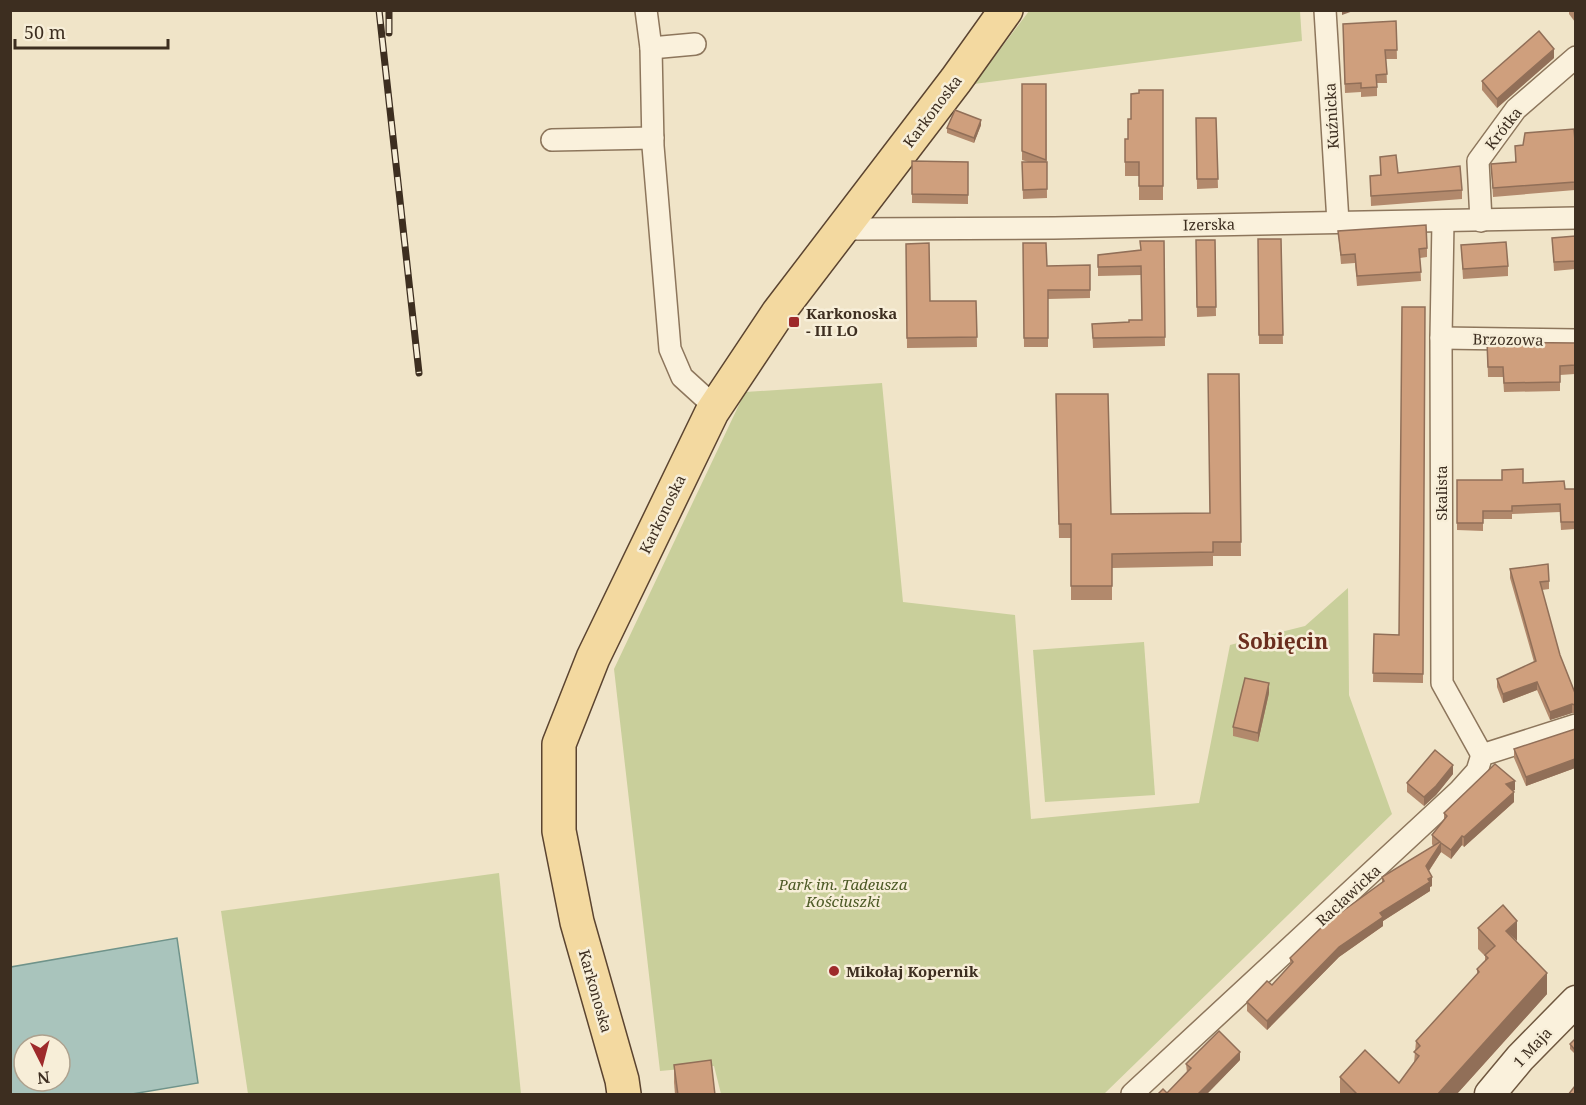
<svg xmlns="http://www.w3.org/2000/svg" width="1586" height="1105" font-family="'Noto Serif',serif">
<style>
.green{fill:#c9cf9b}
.water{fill:#a9c4bc;stroke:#6f938a;stroke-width:1.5;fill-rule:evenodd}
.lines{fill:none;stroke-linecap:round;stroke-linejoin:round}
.street-casing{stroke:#8d765c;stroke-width:24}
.secondary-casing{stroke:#6f573f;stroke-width:33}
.primary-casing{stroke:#5b4430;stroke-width:36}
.street{stroke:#faf1dc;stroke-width:21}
.secondary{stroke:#faf1dc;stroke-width:30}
.primary{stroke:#f3d9a0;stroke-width:33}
.rail-casing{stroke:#3d2e20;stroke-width:7}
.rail{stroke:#f7eed8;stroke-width:4.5;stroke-dasharray:14;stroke-linecap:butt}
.wall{fill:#b2896c}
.shaded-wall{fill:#916f58}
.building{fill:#cf9f7d;stroke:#916f58;stroke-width:1.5}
.poi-dot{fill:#9e2a2b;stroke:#f7eed8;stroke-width:2}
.labels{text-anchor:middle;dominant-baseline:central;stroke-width:5;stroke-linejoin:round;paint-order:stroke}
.street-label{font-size:15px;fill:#3d2e20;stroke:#f7eed8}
.poi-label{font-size:15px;font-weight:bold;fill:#3d2e20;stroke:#f7eed8;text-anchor:start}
.park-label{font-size:15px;font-style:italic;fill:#4d5a26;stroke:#f7eed8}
.district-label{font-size:21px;font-weight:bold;fill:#6b2e1e;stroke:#f7eed8}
</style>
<rect width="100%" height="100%" fill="#f0e4c8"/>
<g class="green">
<path d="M1029,11H1300L1302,41L974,84Z"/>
<path d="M882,383L903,602L1015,615L1031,819L1199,803L1230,645L1305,626L1348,588L1349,695L1392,814L1104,1094H721L714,1066L660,1071L614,669L745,392Z"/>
<path d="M1144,642L1155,795L1045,802L1033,650Z"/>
<path d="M499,873L521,1094H248L221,911Z"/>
</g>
<path class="water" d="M177,938L198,1083L132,1094H11V967ZM24,1045H60V1081H24Z"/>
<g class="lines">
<g class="street-casing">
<g id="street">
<path d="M646,10L651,48L653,146L670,349L682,377L715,407"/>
<path d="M1325,10L1338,222"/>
<path d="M651,48L695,44"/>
<path d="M552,140L653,138"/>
<path d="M1443,221L1441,338L1442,683L1482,755"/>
<path d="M1481,221L1478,161L1516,109L1576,57"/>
<path d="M844,225L856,229L1054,228L1576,218"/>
<path d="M1441,338L1576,340"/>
<path d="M1132,1094L1459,791L1477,771L1482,755L1576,725"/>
</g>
</g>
<g class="secondary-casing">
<path id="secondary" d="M1490,1094L1520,1058L1576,1001"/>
</g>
<g class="primary-casing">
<path id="primary" d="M624,1094L622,1080L577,922L559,831V744L593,658L712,412L778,313L956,80L1006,10"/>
</g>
<use href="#street" class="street"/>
<use href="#secondary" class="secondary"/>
<use href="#primary" class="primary"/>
<g class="rail-casing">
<g id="rail">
<path d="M379,10L419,373"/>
<path d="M389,33V10"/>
</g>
</g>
<use href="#rail" class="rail"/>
</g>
<g class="wall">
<path d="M1569,10H1575V22L1569,14Z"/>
<path d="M1396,21L1397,59H1386L1387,83H1377V96L1361,97V92L1345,93L1343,32Z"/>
<path d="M1554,58L1497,108L1482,90V81Z"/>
<path d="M1022,84H1046L1047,198L1023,199L1022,162H1028L1022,160Z"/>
<path d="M1163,90V200H1139V176H1125V139H1128L1131,119L1139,93Z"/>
<path d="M1196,118H1216L1218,188L1197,189Z"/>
<path d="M981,125L974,143L947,133V128Z"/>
<path d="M1575,141V190L1493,197L1491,164L1515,162V146Z"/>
<path d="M1380,157L1398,173L1462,190V199L1371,206L1370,176L1380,175Z"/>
<path d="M912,161L968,162V204L912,203Z"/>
<path d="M1338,231L1427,248V257L1420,258L1421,281L1357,286L1355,263L1341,264Z"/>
<path d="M1575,236V269L1554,271L1552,238Z"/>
<path d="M1258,239H1281L1283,344H1259Z"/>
<path d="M1196,240H1215L1216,316L1197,317Z"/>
<path d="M1164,241L1165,346L1093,348L1092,324L1129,322L1142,320L1141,275L1098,276V255L1141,250Z"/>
<path d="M1023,243L1047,266L1090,265V298L1048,299V347H1024Z"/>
<path d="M906,244L930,301H976L977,347L907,348Z"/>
<path d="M1461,245L1508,266V276L1463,279Z"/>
<path d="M1425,307L1423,683L1373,682L1374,634L1399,635Z"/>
<path d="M1487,342L1575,343V374L1560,375V391L1504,392L1503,377H1488Z"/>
<path d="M1239,374L1241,556H1213V566L1112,568V600H1071V538H1059L1056,394L1111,514L1210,513Z"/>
<path d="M1457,480L1523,483L1565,489H1575V529L1561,530L1560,512L1512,514V519H1483V531L1457,530Z"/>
<path d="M1510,569L1549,581V589L1542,590L1560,655L1575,693V713H1572L1550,720L1537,690L1503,703L1497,687V679L1534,662L1510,578Z"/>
<path d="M1269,693L1258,742L1233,736V727Z"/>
<path d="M1575,729V768L1526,786L1514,758V749Z"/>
<path d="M1453,774L1436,795L1424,806L1407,792V783Z"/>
<path d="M1515,790L1513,791L1514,802L1464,847L1462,845L1451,859L1441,852L1429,871L1432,886L1430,887V891L1383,921V926L1339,957L1267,1030L1247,1011V1002L1272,985L1290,966V958L1382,883V877L1433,846L1432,844V835L1444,820V813Z"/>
<path d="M1478,928L1517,942L1547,994L1456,1095H1340V1077L1399,1083L1414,1063L1416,1041L1477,975V969L1485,961V956L1478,949Z"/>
<path d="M1575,1039V1054L1570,1049V1044Z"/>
<path d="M1240,1060L1206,1095H1157L1167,1093L1187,1073L1186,1064Z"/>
<path d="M674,1065L715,1095H675L674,1082Z"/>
</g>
<g class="shaded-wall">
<path d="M1342,10H1356L1342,15Z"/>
<path d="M1554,49V58L1497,108V99Z"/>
<path d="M981,120V125L974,143V138Z"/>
<path d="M1537,682V690L1503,703V694Z"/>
<path d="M1269,683V693L1258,742V733Z"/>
<path d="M1572,704V713L1550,720V712Z"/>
<path d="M1575,759V768L1526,786V777Z"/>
<path d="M1453,765V774L1436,795L1424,806V797Z"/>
<path d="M1515,781V790L1506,793V784Z"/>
<path d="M1514,792V802L1464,847V837Z"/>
<path d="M1462,836V845L1451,859V850Z"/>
<path d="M1441,843V852L1426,875V866Z"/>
<path d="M1432,877V886L1430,887V891L1383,921V926L1339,957L1267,1030V1021L1339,947L1380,913Z"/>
<path d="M1517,921V941L1506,931Z"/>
<path d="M1547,973V994L1456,1095H1437Z"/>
<path d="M1240,1052V1060L1206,1095H1197Z"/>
</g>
<g class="building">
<path d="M1396,21L1397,50H1385L1387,74L1376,75L1377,87L1361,88V83L1345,84L1343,24Z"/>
<path d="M1539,31L1554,49L1497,99L1482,81Z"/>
<path d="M1022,84H1046V160L1022,151Z"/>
<path d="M1139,90H1163V186H1139V162H1125V139H1128V119H1131V94L1139,93Z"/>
<path d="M955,110L981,120L974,138L947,128Z"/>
<path d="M1196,118H1216L1218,179H1197Z"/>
<path d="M1574,129L1575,141V182L1493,188L1491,164L1516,162L1515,146L1523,145L1525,133Z"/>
<path d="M1396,155L1398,173L1460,166L1462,190L1371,196L1370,176L1381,175L1380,157Z"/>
<path d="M912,161L968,162V195L912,194Z"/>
<path d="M1022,162H1047V189L1023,190Z"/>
<path d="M1426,225L1427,248L1419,249L1421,272L1357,276L1355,254L1341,255L1338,231Z"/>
<path d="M1575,236V261L1554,262L1552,238Z"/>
<path d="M1258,239H1281L1283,335H1259Z"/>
<path d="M1196,240H1215L1216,307H1197Z"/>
<path d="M1140,241H1164L1165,337L1093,338L1092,324L1129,322V320H1142L1141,266L1098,267V255L1141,250Z"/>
<path d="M1506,242L1508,266L1463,269L1461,245Z"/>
<path d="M929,243L930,301H976L977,337L907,338L906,244Z"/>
<path d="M1023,243H1046L1047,266L1090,265V290H1048V338H1024Z"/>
<path d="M1402,307H1425L1423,674L1373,673L1374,634L1399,635Z"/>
<path d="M1487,342L1575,343V365L1560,366V382L1504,383L1503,367H1488Z"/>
<path d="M1208,374H1239L1241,542H1213V552L1112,554V586H1071V524H1059L1056,394H1108L1111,514L1210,513Z"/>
<path d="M1523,469V483L1564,481L1565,489H1575V522H1561L1560,504L1512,506V511H1483V523H1457V480H1502V470Z"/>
<path d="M1548,564L1549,581L1540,582L1560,655L1575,693V705L1572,704L1550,712L1537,682L1503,694L1497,679L1536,661L1510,569Z"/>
<path d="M1245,678L1269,683L1258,733L1233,727Z"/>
<path d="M1575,729V759L1526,777L1514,749Z"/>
<path d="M1435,750L1453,765L1436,786L1424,797L1407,783Z"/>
<path d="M1495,764L1515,781L1506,784L1514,792L1464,837L1462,836L1451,850L1441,843L1426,866L1432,877L1428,879L1430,882L1380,913L1383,917L1339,947L1267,1021L1247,1002L1267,981L1272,985L1293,962L1290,958L1325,924L1384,881L1382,877L1440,842L1432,835L1447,816L1444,813Z"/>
<path d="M1503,905L1517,921L1506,931L1547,973L1437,1095H1358L1340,1077L1365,1050L1399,1083L1419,1056L1414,1052L1420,1046L1416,1041L1479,972L1477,969L1488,958L1485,955L1495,946L1478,928Z"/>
<path d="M1219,1031L1240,1052L1197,1095H1157L1163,1089L1167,1093L1191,1068L1186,1064Z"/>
<path d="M1575,1039V1050L1570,1044Z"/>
<path d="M711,1060L715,1095H678L674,1065Z"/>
<path d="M1575,1086V1095H1568Z"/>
</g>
<g class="poi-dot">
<rect x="788" y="316" width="12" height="12" rx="3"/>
<circle cx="834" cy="971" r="6"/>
</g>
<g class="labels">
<g class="street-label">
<text transform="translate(932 111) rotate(-53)">Karkonoska</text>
<text transform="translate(1331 116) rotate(-93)">Kuźnicka</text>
<text transform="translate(1503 128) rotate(-52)">Krótka</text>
<text transform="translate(1209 224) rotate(-1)">Izerska</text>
<text transform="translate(1508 339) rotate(1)">Brzozowa</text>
<text transform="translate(1441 493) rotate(-90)">Skalista</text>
<text transform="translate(662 514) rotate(-64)">Karkonoska</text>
<text transform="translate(1348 895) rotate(-43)">Racławicka</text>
<text transform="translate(596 991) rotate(74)">Karkonoska</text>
<text transform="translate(1532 1047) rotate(-47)">1 Maja</text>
</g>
<g class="poi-label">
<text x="806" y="313">Karkonoska<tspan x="806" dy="17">- III LO</tspan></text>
<text x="846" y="971">Mikołaj Kopernik</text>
</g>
<g class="park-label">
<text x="843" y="884">Park im. Tadeusza<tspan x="843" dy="17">Kościuszki</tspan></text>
</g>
<g class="district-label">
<text x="1283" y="641">Sobięcin</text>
</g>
</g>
<rect width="1586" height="1105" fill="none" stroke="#3d2e20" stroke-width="24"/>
<g transform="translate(42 1063) rotate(174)"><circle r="28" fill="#f7eed8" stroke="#ada18e" stroke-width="1.5"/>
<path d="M0-4.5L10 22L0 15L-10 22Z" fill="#9e2a2b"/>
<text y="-9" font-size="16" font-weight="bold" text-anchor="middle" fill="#3d2e20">N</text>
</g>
<path d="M15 39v9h153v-9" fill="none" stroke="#3d2e20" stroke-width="3"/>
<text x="24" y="39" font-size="18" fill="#3d2e20" stroke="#f7eed8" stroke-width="4.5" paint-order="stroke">50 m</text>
</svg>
